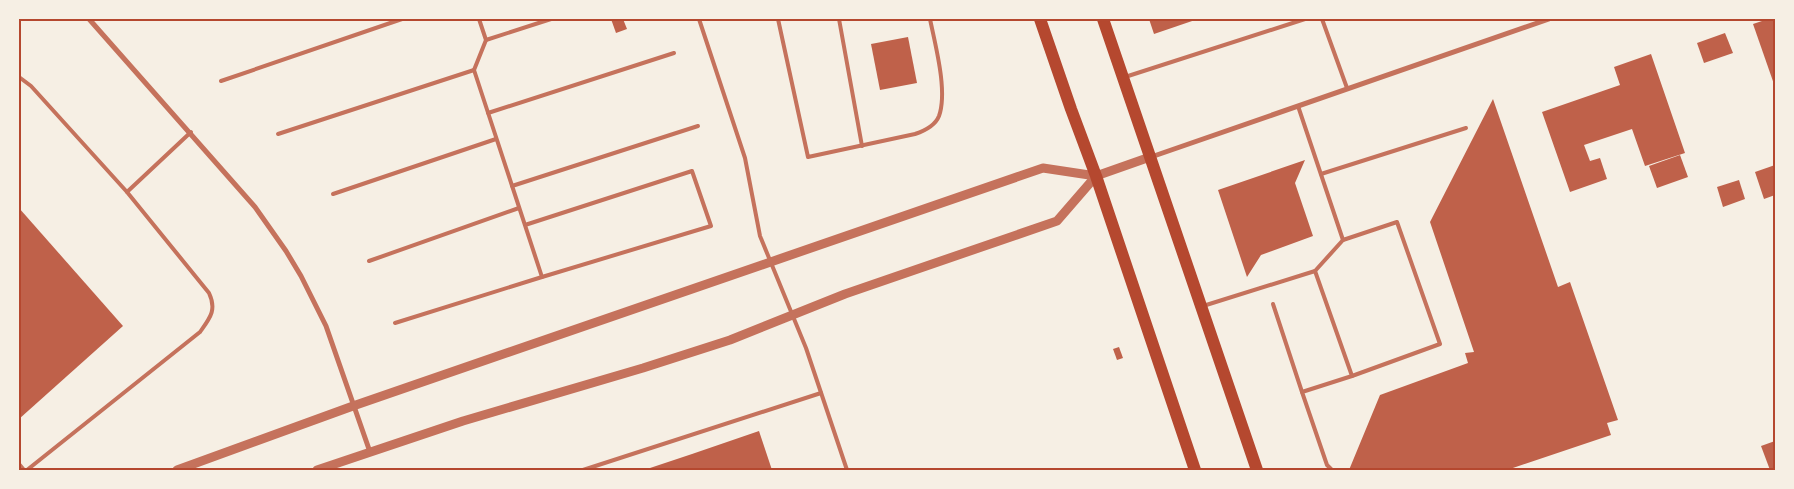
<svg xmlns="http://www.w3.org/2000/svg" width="1794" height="489" font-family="'IBM Plex Serif',serif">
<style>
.building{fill:#bf614a}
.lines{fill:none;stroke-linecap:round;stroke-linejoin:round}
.service{stroke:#c5725c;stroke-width:4}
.minor{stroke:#c5725c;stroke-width:5}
.tertiary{stroke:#c5725c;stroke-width:9}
.primary{stroke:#b5482f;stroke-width:12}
.neatline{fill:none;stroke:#b5482f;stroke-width:2}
</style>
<rect width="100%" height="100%" fill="#f6efe4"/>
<g class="building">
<path d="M611,19H623L627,29L616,33Z"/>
<path d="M1149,19H1198L1154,34Z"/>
<path d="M1768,19H1775V87L1753,24Z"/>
<path d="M1725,33L1733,53L1704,63L1697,43Z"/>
<path d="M908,37L917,83L880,90L871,44Z"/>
<path d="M1651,54L1685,153L1645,166L1632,129L1584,145L1590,161L1600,158L1607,179L1570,192L1542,112L1620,85L1614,67Z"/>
<path d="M1493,99L1558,287L1570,282L1618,420L1607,423L1611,435L1507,470H1349L1380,395L1468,363L1465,353L1474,352L1430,222Z"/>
<path d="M1680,155L1688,177L1657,188L1649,166Z"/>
<path d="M1305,160L1295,183L1313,236L1261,255L1247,277L1218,190Z"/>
<path d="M1775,165V195L1764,199L1755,172Z"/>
<path d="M1739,180L1745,199L1723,207L1717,187Z"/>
<path d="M19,208L123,326L19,419Z"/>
<path d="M1119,347L1123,358L1117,360L1113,349Z"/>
<path d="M759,431L772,470H644L692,454Z"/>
<path d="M1775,441V470H1770L1761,446Z"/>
</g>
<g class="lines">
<g class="service">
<path d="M170,19H171"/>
<path d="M479,19L486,40L551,19"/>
<path d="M699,19L745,158L760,236L806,348L847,470"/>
<path d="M778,19L808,157L915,134C924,131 935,126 939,116C948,91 935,44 930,19"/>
<path d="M839,19L862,146"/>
<path d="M1322,19L1347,88"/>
<path d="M486,40L474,70C496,139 519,208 542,277L711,226L692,171L525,225"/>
<path d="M19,77L31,86L127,192"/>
<path d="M1125,77L1305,19"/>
<path d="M221,81L402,19"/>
<path d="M1298,106L1343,240L1397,222L1440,344L1352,376"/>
<path d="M488,113L674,53"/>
<path d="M278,134L474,70"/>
<path d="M1321,174L1466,128"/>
<path d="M512,186L698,126"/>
<path d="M333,194L496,139"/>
<path d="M369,261L519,208"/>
<path d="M1315,271L1343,240"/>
<path d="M1273,304L1302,392"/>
<path d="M1203,306L1315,271L1352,376L1302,392L1327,465L1332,470"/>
<path d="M395,323L542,277"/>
<path d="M19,464L24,470"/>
<path d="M27,470L200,332C210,318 217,310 209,293L127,192L191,132"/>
<path d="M583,470L821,393"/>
</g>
<g class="minor">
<path d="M89,19L255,207L286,251L301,276L326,326L370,452"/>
<path d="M1151,157L1549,19"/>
</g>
<g class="tertiary">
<path d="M177,470L353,406L1043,168L1096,176L1150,157"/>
<path d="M317,470L463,421L643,368L730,340L845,294L1057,221L1096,176"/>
</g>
<g class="primary">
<path d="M1040,19L1071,109L1096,176L1195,470"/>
<path d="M1103,19L1257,470"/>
</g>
</g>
<rect width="1794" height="489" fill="none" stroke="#f6efe4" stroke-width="40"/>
<rect x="20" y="20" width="1754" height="449" class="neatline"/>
</svg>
